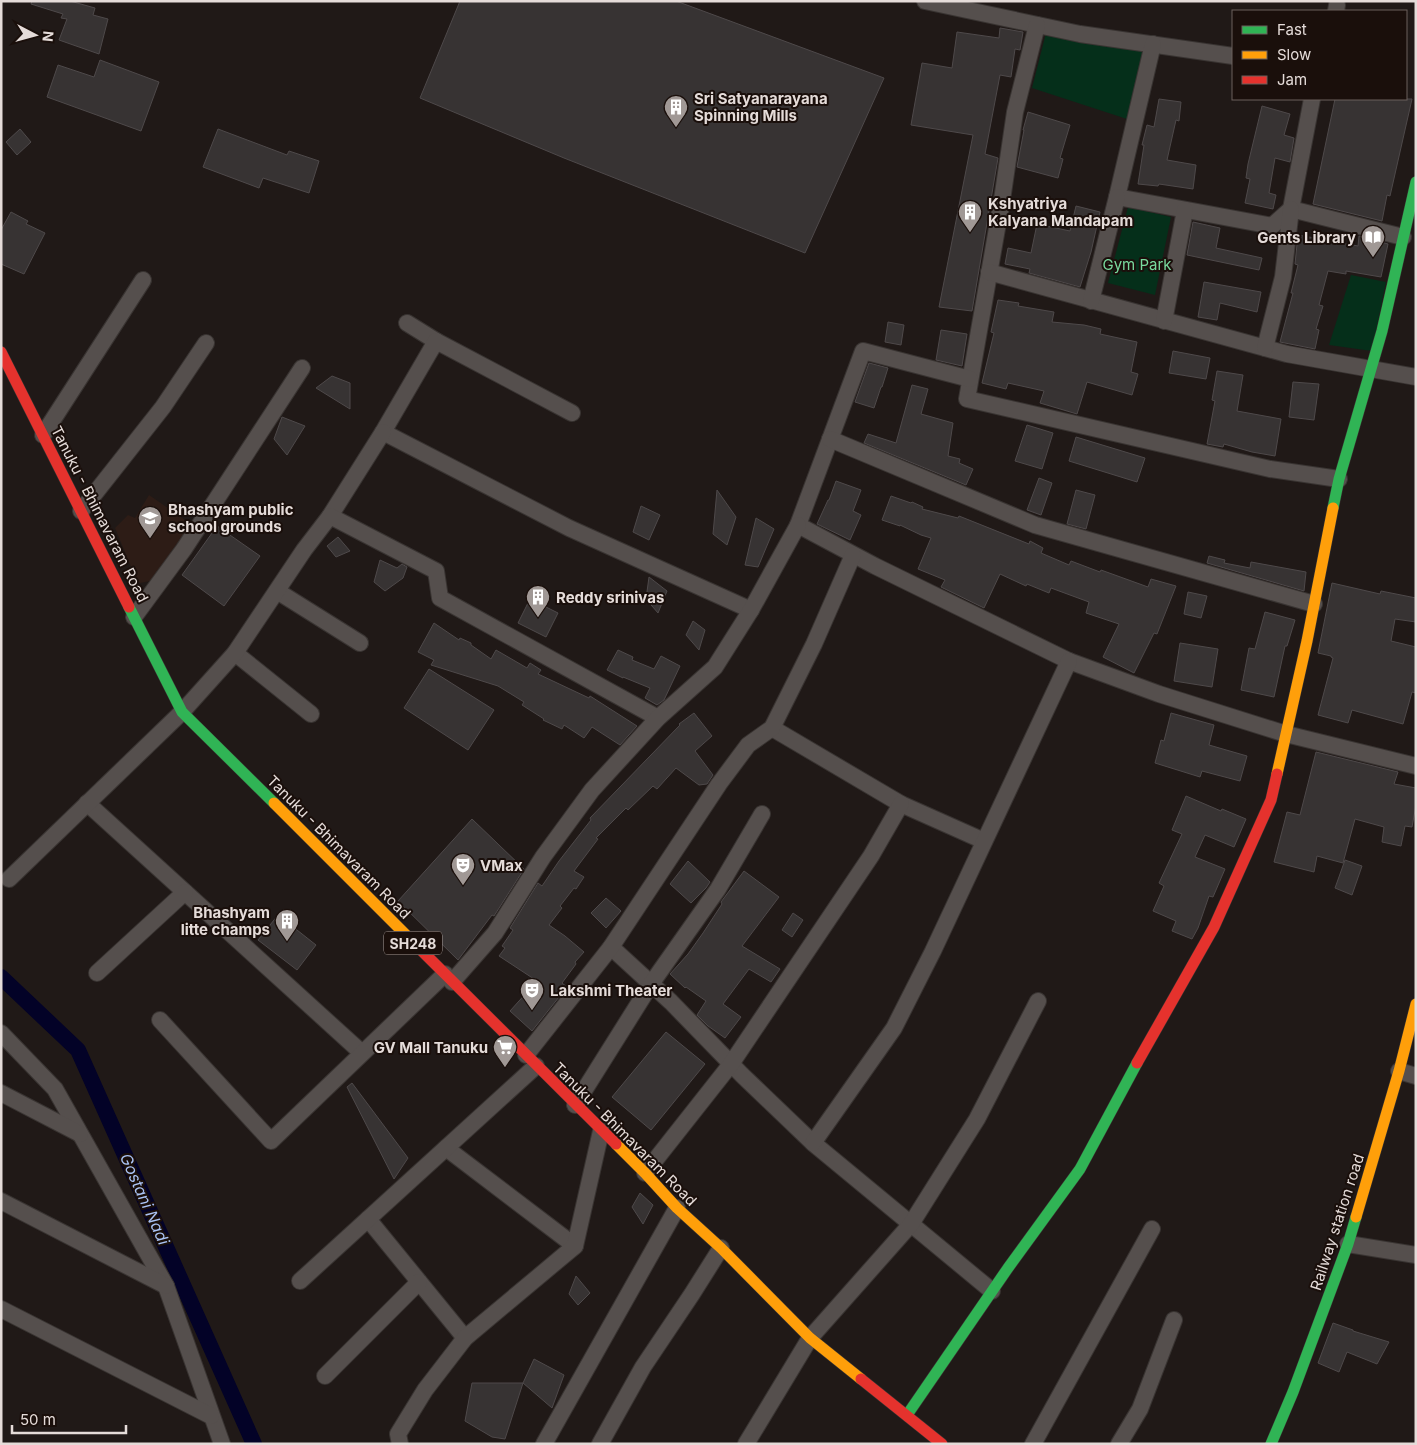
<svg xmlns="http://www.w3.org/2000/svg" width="1417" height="1445" font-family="Inter,sans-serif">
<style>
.built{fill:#2d1c16}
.green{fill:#052f1a}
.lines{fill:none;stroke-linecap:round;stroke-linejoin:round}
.canal{stroke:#030227;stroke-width:16}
.building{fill:#373333;stroke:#4e494a}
.street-casing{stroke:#393432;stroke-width:18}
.fast-casing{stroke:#393432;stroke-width:12}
.slow-casing{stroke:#393432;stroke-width:12}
.jam-casing{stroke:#393432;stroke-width:12}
.street{stroke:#554f4d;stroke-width:16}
.fast{stroke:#30b455;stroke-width:11}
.slow{stroke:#ff9f0a;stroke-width:11}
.jam{stroke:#e5322d;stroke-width:11}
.labels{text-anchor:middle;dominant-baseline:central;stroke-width:4;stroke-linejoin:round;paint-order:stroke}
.shield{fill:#1a0f0b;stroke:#a89e9b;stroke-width:1}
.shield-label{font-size:14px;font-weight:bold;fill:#e5dcd9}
.poi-label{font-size:15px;font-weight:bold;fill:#e5dcd9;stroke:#1a0f0b;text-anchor:start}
.park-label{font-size:15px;fill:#79da9e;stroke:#1a0f0b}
.street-label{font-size:15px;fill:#e5dcd9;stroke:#1a0f0b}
.water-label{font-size:16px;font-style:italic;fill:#aac3f5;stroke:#1a0f0b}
</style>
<rect width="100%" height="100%" fill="#201917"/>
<path class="built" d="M149,495L191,524L150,581L140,583L134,574L115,528L128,515L135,518Z"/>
<g class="green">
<path d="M1046,33L1144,51L1130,120L1032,88Z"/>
<path d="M1128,207L1171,217L1155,295L1108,283Z"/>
<path d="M1351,275L1386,282L1372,351L1329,345Z"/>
</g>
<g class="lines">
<path class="canal" d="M1,977L78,1050L254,1444"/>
</g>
<g class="building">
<path d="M32,1H70L95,8L93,15L108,19L99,54L59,40L67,19L61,18L63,14L31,4Z"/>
<path d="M460,1H676L884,78L805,253L564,158L420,98Z"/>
<path d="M1000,28L1023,32L1020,50L1015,49L1011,77L1000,75L985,154L998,158L972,311L939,307L973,135L911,125L922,63L952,68L957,32L999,38Z"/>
<path d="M100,60L159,82L141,131L47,97L58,65L94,77Z"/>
<path d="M1159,99L1181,102L1179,121L1176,120L1167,160L1196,165L1193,189L1159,184L1158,186L1138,184L1144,145H1142L1147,125L1154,127Z"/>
<path d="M1335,99H1412L1390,196L1387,195L1382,221L1313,204Z"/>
<path d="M1262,106L1290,114L1284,135L1294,138L1290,162L1275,158L1269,193L1276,195L1273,209L1245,203L1250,179L1246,178L1248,164Z"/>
<path d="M1028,112L1070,125L1060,158L1063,159L1058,178L1017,167L1024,130H1023Z"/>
<path d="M20,129L31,142L17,155L6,142Z"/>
<path d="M218,129L287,155L289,151L319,161L309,193L263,178L259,188L203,167Z"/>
<path d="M1076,206L1100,212L1091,252L1080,287L1029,273L1030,269L1005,264L1008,248L1031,253L1037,224L1070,231Z"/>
<path d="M11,212L28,221L26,224L45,233L24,274L1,264V230Z"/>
<path d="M1193,222L1220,228L1216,248L1262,258L1259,270L1187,255Z"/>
<path d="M1298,235L1358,246L1359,236L1388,244L1381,277L1346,271V274L1328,271L1319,305L1323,306L1316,329L1319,330L1315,349L1280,342L1293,293H1291L1298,265L1295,264Z"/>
<path d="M1204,282L1261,292L1257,312L1220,303L1217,320L1198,317Z"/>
<path d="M998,300L1019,303L1018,306L1054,312L1052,322L1084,325L1101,329L1100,334L1137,342L1131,372L1138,374L1132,395L1087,382L1077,414L1040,403L1044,391L1008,383L1006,389L982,383L994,333L991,332Z"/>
<path d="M888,322L904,325L901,345L885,342Z"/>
<path d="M941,330L967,334L962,366L936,360Z"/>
<path d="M1173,351L1210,358L1206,379L1169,373Z"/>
<path d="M869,363L888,368L882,387H881L874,408L855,402Z"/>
<path d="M1217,371L1243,375L1237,411L1281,419L1275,456L1252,452L1224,444L1223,447L1207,444L1215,401L1212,400Z"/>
<path d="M332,376L350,383V409L316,388Z"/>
<path d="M1293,382L1319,384L1314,420L1289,417Z"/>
<path d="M912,385L928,389L921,414L953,423L948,456L960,459L959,463L973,469L966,485L864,443L868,434L896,443Z"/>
<path d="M282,417L305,426L287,455L274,439Z"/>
<path d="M1027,425L1053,433L1042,469L1015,461Z"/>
<path d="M1076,437L1145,458L1137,482L1069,461Z"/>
<path d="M1039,478L1052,483L1041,515L1027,510Z"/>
<path d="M836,481L861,490L853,511L861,515L850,540L817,524L828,500H829Z"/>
<path d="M717,490L736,517L727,545L713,534Z"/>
<path d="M1076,490L1095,495L1086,529L1067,524Z"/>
<path d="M891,496L911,503L912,502L923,507L922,509L958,518L959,516L1029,544L1030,541L1043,548L1041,553L1069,565L1071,561L1100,572L1101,570L1148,587L1151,579L1176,586L1157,634L1154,633L1134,673L1103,657L1119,624L1086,613L1089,602L1051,588L1049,593L1027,584L1026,586L1000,574L984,608L941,587L945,580L918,569L931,538L921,535L900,525V526L882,520Z"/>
<path d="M641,506L660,515L649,540L633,532Z"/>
<path d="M756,518L774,529L758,567L745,565Z"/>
<path d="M217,526L260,556L224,606L182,575Z"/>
<path d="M338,537L350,551L336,557L327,546Z"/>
<path d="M1209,556L1225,560L1224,563L1250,568L1251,562L1306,572L1304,591L1207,563Z"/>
<path d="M380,560L397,568L402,564L407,567L403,578L385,591L374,582Z"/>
<path d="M649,577L667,591L658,613L646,599Z"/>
<path d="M1332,583L1380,594L1381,591L1416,598V622L1395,619L1391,641L1416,647V693L1412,692L1403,724L1352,710L1348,723L1318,715L1333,658L1331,657V656L1318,653Z"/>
<path d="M1188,592L1207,596L1201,618L1184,614Z"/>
<path d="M530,599L558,613L546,637L518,623Z"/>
<path d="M1265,612L1295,620L1287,646H1285L1274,697L1241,690L1249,648L1255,649Z"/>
<path d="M693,621L705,630L699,650L686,635Z"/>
<path d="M434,623L459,640L460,638L471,643V645L491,659L496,650L527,668L530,663L541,670L538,674L589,698L590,696L637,726L620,745L592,727L584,738L564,725L562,729L543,720L544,719L522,705L524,702L498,686L431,665L434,660L418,652Z"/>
<path d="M1180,643L1218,649L1212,687L1174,681Z"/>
<path d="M618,650L633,657L632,660L654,669L661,656L680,666L664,700L657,705L645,698L650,688L623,677V678L607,670Z"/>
<path d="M429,669L494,710L468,750L404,708Z"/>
<path d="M694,713L712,736L695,751L713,775L707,784L699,785L676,768L657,789L653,786L628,810L626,808L596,838L598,839L574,871L584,877L576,889L574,888L560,906L562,908L549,925L565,936L584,952L575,962L576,964L562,983L567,987L532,1031L510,1011L537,981L499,956L505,948L502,946L513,930L510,928L538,883L542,886L559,861L591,820L590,818L680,725L679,724Z"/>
<path d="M1171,713L1214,725L1209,745L1247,756L1240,781L1202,771L1200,777L1155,763L1161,740L1164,741Z"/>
<path d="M1316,752L1398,772L1394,784L1416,788V805L1412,827L1405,826L1401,846L1382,842L1384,827L1355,819L1343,863L1317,856L1314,872L1274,862L1287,812L1300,815Z"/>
<path d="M1186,796L1221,811L1222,809L1246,819L1234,847L1205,835L1195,857L1225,869L1213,897L1209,896L1198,928L1192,939L1172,931L1176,921L1153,911L1164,886L1159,883L1182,834L1172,830Z"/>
<path d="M472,819L524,869L494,916L492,915L458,960L398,901Z"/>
<path d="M1345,860L1362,866L1352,895L1335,888Z"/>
<path d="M688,861L710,882L706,888L691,903L670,884Z"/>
<path d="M744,871L779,897L742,946L780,969L771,982L749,969L723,1004L741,1017L725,1038L708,1026L697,1015L706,1001L686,987L685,988L670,974L688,954L703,933L722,904L721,902Z"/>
<path d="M606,898L621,911L606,928L591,913Z"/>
<path d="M793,913L803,920L792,937L782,930Z"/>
<path d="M278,915L316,945L297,970L258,940Z"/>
<path d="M666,1032L705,1064L651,1130L612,1097Z"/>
<path d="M352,1083L408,1158L394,1179L347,1087Z"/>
<path d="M640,1193L653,1205L643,1224L632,1207Z"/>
<path d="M576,1276L590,1293L578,1305L569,1294Z"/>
<path d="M1333,1323L1353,1330V1331L1389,1342L1377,1364L1347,1352L1339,1372L1318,1363Z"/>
<path d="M534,1359L564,1375L552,1408L523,1383Z"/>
<path d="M472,1383H523L505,1439L492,1437L465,1421Z"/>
</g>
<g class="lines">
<g class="street-casing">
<g id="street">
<path d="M925,1L1080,34L1233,56"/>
<path d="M1336,11L1337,5"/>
<path d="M1037,25L1015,112L1002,200L967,399L1270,469L1339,479"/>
<path d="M1153,44L1117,197L1272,226L1291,209"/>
<path d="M1312,99L1291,209L1403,237"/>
<path d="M989,272L1287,354L1416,377"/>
<path d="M1091,301L1117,197"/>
<path d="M1164,321L1185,210"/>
<path d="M407,323L436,341"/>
<path d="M1265,348L1283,277L1291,209"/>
<path d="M970,379L863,351L798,525L875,566L1069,661L1159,694L1286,734L1416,766"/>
<path d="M572,413L436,341L383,432L569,528L751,610"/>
<path d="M43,435L143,280"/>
<path d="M830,439L1035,525L1314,604"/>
<path d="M81,511L163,407L206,343"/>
<path d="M330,516L383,432"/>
<path d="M277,591L360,643"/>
<path d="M134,617L184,549L302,368"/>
<path d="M235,653L311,714"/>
<path d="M772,728L901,804L984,841"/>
<path d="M87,803L362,1053"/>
<path d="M9,879L182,712L235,653L304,550L330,516L436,571L440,598L658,718"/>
<path d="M611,947L671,1002L742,1075L813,1143L992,1291"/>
<path d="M97,973L185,892"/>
<path d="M452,982L495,933L543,857L592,790L658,718L715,667L751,610L798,525"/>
<path d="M160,1020L271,1141L445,974"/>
<path d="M1,1033L55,1089L166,1286L222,1444"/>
<path d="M526,1055L611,947L719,784L748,745L772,728L814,644L853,555"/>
<path d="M1399,1071L1416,1076"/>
<path d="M1,1093L80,1134"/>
<path d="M575,1105L651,984L718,889L762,814"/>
<path d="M813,1143L894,1028L933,951L1069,661"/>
<path d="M446,1148L575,1246"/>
<path d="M645,1173L731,1064L871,856L901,804"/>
<path d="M1,1201L166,1286"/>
<path d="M368,1219L465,1338"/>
<path d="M1348,1244L1416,1255"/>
<path d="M300,1281L536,1066"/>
<path d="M1,1309L211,1416"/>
<path d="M325,1376L419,1282"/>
<path d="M400,1444L398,1434L425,1390L465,1338L575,1246L601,1131"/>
<path d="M544,1444L677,1208"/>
<path d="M600,1444L643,1367L692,1294L721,1248"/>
<path d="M746,1444L810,1338L911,1224L977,1119L1038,1001"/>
<path d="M1033,1444L1152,1229"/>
<path d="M1119,1444L1140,1409L1174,1320"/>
</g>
</g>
<g class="fast-casing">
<g id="fast">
<path d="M1333,508L1339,479L1382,331L1416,182"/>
<path d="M129,607L182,712L274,803"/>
<path d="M907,1415L1008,1268L1080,1169L1137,1063"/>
<path d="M1271,1444L1293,1392L1348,1244L1356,1217"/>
</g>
</g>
<g class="slow-casing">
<g id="slow">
<path d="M1277,774L1307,641L1333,508"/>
<path d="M274,803L416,945"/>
<path d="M616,1144L645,1173L677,1208L721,1248L810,1338L861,1379"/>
<path d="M1356,1217L1399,1071L1416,1004"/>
</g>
</g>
<g class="jam-casing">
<g id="jam">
<path d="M1,352L129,607"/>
<path d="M416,945L616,1144"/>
<path d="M1137,1063L1214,927L1271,800L1277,774"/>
<path d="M861,1379L942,1444"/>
</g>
</g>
<use href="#street" class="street"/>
<use href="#fast" class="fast"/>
<use href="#slow" class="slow"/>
<use href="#jam" class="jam"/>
</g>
<defs>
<g id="building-pin" transform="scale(1.25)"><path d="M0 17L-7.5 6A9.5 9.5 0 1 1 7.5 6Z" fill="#a09895" stroke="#1a0f0b"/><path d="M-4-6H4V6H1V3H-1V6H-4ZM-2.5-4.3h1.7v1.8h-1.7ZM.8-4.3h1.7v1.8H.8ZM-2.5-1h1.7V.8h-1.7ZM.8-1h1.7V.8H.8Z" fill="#fff"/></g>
<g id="library-pin" transform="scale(1.25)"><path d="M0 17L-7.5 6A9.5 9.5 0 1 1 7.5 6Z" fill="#a09895" stroke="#1a0f0b"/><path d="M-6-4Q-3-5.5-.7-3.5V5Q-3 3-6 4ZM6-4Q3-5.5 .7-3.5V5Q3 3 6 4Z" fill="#fff"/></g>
<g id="school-pin" transform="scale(1.25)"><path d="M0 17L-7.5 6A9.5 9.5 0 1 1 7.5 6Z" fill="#a09895" stroke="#1a0f0b"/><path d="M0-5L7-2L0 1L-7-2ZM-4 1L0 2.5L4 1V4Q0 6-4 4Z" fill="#fff"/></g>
<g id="theatre-pin" transform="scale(1.25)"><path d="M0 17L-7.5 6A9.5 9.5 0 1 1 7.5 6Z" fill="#a09895" stroke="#1a0f0b"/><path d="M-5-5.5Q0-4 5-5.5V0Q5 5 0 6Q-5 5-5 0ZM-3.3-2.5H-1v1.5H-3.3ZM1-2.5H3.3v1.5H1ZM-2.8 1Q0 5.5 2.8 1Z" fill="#fff"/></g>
<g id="supermarket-pin" transform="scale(1.25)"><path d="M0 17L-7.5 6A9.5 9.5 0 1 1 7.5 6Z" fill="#a09895" stroke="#1a0f0b"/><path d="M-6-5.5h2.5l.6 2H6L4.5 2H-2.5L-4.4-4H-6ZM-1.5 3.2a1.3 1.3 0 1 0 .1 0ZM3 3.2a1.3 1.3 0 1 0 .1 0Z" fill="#fff"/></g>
</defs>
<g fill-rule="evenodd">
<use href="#building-pin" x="676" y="107"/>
<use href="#building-pin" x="970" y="212"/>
<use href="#library-pin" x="1373" y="237"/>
<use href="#school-pin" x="150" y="518"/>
<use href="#building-pin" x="538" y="597"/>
<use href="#theatre-pin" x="463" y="865"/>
<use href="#building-pin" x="287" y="921"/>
<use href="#theatre-pin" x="532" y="990"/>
<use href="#supermarket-pin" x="505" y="1047"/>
</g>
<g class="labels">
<rect class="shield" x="384" y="931.5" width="58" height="23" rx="4"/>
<g class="shield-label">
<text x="413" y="943">SH248</text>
</g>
<g class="poi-label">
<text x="694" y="98">Sri Satyanarayana<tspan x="694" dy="17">Spinning Mills</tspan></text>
<text x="988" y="203">Kshyatriya<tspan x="988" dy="17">Kalyana Mandapam</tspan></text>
<text x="1356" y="237" text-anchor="end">Gents Library</text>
<text x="168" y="509">Bhashyam public<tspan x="168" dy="17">school grounds</tspan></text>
<text x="556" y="597">Reddy srinivas</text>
<text x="480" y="865">VMax</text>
<text x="270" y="912" text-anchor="end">Bhashyam<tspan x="270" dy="17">litte champs</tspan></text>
<text x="550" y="990">Lakshmi Theater</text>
<text x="488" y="1047" text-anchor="end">GV Mall Tanuku</text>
</g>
<g class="park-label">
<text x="1137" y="264">Gym Park</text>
</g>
<g class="street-label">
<text transform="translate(100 514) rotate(63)">Tanuku - Bhimavaram Road</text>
<text transform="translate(339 847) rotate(45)">Tanuku - Bhimavaram Road</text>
<text transform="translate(625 1134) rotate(45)">Tanuku - Bhimavaram Road</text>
<text transform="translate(1337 1222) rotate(-72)">Railway station road</text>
</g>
<g class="water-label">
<text transform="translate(145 1199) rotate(66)">Gostani Nadi</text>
</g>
</g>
<rect width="1417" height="1445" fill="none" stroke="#e5dcd9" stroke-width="5"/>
<rect x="1232" y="10" width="175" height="90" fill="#1a0f0b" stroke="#6b615d"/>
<rect x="1242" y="26" width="25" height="8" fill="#30b455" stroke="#6b615d"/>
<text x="1277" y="35" font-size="15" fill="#e5dcd9">Fast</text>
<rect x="1242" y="51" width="25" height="8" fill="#ff9f0a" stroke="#6b615d"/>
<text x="1277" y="60" font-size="15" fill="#e5dcd9">Slow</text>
<rect x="1242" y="76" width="25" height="8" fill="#e5322d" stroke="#6b615d"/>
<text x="1277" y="85" font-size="15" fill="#e5dcd9">Jam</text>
<g transform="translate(35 35) rotate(96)" stroke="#1a0f0b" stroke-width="4" paint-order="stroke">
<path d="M0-4L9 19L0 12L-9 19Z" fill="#e5dcd9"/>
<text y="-8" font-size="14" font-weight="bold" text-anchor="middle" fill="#e5dcd9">N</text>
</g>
<path d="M12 1425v8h114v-8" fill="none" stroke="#e5dcd9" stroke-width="2.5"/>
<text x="20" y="1425" font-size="15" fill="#e5dcd9" stroke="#1a0f0b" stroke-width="4" paint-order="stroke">50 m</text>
</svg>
